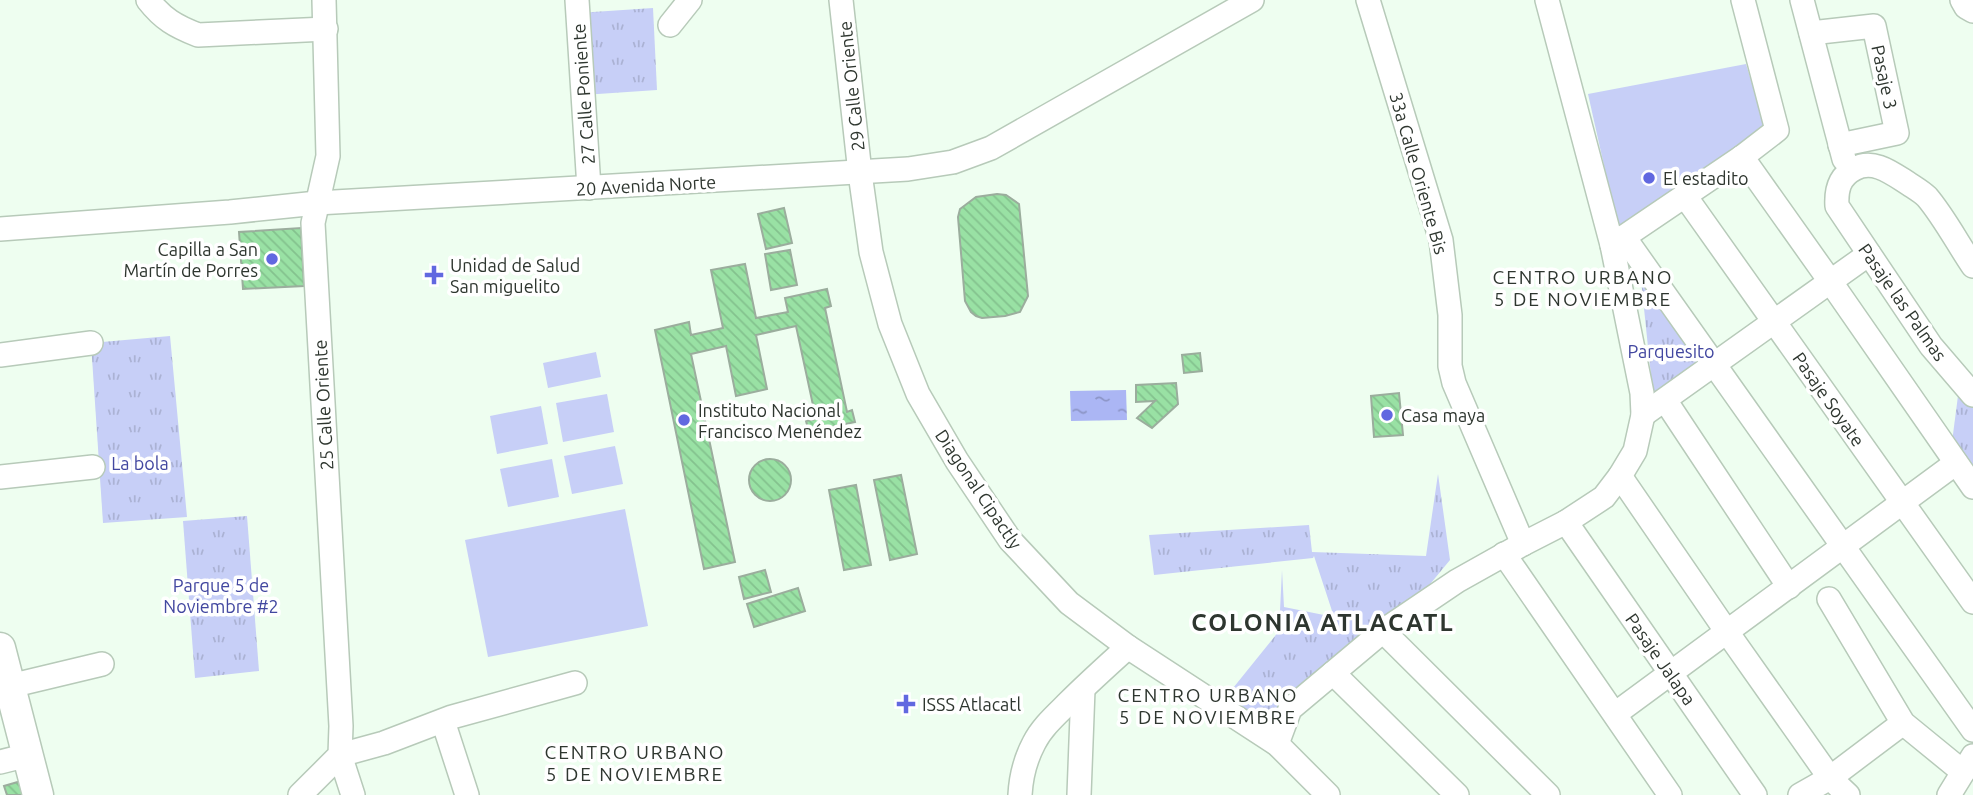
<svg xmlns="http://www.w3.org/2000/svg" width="1973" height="795" font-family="Ubuntu,sans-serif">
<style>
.green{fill:#c7cff7}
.park{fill:url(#park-tufts)}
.water{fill:url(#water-ripples)}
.building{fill:url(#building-back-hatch);stroke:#9bad9d;stroke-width:2}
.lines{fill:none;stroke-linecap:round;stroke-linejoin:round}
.minor-casing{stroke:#b7cab9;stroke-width:26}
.major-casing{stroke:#b7cab9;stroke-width:33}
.minor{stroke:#fff;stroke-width:23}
.major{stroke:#fff;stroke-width:30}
.poi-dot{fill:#6168e0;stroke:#fff;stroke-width:2.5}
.labels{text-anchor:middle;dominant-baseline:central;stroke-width:7;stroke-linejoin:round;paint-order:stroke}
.street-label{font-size:18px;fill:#2e362f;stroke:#fff}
.poi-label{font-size:18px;fill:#2e362f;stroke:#fff;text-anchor:start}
.park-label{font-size:18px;fill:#4247a0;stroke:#fff}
.neighbourhood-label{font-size:19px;letter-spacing:2px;fill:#2e362f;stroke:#fff}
.district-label{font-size:24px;font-weight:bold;letter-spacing:2px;fill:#2e362f;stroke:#fff}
</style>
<defs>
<pattern id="park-tufts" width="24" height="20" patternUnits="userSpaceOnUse" patternTransform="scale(1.75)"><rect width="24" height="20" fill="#c7cff7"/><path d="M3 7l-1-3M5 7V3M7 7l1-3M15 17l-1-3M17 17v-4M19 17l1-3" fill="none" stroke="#abb2d4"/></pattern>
<pattern id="water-ripples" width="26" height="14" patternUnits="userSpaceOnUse" patternTransform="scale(1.75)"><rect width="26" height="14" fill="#abb6f4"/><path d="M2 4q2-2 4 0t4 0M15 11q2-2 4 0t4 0" fill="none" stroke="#8c95c6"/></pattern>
<pattern id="building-back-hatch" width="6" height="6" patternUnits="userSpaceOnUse" patternTransform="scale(1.75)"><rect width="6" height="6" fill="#99e1a4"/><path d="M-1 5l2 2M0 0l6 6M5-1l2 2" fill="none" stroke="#84c28e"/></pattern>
</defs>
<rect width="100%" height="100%" fill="#eefef0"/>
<g class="green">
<path d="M1746,64L1766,129L1618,228L1588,94Z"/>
<path d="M596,352L601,377L548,388L543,363Z"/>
<path d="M607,394L614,432L563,442L556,403Z"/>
<path d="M541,406L548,444L497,454L490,416Z"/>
<path d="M615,446L623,484L572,494L564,456Z"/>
<path d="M552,459L559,497L508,507L500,469Z"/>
<path d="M625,509L648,626L488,657L465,540Z"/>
</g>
<g class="park">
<path d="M653,8L657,90L583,95L578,13Z"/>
<path d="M1640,270L1704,358L1653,395Z"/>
<path d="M170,336L187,517L103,523L91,343Z"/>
<path d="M1959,388L1973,398V472L1952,442Z"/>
<path d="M1438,474L1450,560L1407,612L1287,705L1266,727L1225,698L1279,631L1282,570L1284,607L1334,617L1314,556L1313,558L1154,575L1149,535L1309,525L1312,552L1426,556Z"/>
<path d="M247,516L259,671L195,678L183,521Z"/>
</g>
<path class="water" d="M1126,390L1127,420L1071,421L1070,391Z"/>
<g class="building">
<path d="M997,194L1006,195L1019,204L1028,296L1020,312L1005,316L982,318L976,316L971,312L965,301L958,217L960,209L976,197Z"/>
<path d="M784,208L792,243L766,249L758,214Z"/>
<path d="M301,228L304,286L243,289L239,232Z"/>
<path d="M790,250L797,285L771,290L765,254Z"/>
<path d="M745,264L756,318L788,312L785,298L827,289L831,306L825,308L847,412L852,410L855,422L809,432L806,421L816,419L796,326L756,335L767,389L736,396L726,346L691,354L735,562L704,569L655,330L689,322L691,335L723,328L711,270Z"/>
<path d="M1200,353L1202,371L1184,373L1182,355Z"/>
<path d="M1176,383L1178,404L1152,428L1137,418L1155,401L1136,402V385Z"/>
<path d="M1399,393L1403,435L1374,437L1371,396Z"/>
<circle cx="770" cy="480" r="21"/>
<path d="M901,475L917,554L890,560L874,480Z"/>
<path d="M856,485L871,565L844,570L829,490Z"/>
<path d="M765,570L771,592L744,599L739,577Z"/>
<path d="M798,588L805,611L754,627L747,604Z"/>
<path d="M21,781L25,795H7L4,786Z"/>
</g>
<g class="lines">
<g class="minor-casing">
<g id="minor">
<path d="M148,0C163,19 175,26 198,35L326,29"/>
<path d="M577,0L589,188"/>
<path d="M841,0L860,173L871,252L890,324L918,394L957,461L1010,540L1069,603L1128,647L1277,744L1328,795"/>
<path d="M1368,0L1441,240L1450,315V366L1454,383L1523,544"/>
<path d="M1802,0L1844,159"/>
<path d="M1962,0L1966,7L1973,11"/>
<path d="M670,25L690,0"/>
<path d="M1811,33L1874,26L1897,133L1840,145"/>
<path d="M1742,157L1830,281L1973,487"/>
<path d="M1685,196L1973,602"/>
<path d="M0,229L230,212L317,203L908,169L953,162L991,148L1252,0"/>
<path d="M1624,237L1973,730"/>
<path d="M1612,245L1742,157L1777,130L1743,0"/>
<path d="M1973,266C1958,244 1944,217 1927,197C1922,192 1915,188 1909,184C1893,174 1874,158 1854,169C1839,177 1836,190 1837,206L1931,346L1973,395"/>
<path d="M0,355L91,343"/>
<path d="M1665,400L1789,587"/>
<path d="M1643,415L1869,254"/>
<path d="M1620,476L1727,632L1830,778L1848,795"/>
<path d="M0,477L93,467"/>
<path d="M1566,522L1755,795"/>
<path d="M1504,554L1670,795"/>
<path d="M1829,599L1903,723L1963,772"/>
<path d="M1383,631L1548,795"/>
<path d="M1333,673L1457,795"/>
<path d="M10,686L102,664"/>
<path d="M1615,714L1956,463"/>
<path d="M443,721L467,795"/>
<path d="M1277,744L1290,709L1383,631L1457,581L1523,544L1566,522L1604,497L1620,476L1635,451L1643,415L1642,393L1612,245L1547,0"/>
<path d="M0,762L28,755"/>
<path d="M300,795L340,755L341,726L313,223L328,156L324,0"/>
<path d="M353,795L340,755L384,743L452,717L575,683"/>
<path d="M1020,795C1021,776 1025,760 1034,743C1042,727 1056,715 1069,702C1088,683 1108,665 1128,647"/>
<path d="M1079,795L1083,689"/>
<path d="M1800,795L1830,778L1903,723"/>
<path d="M1949,795L1973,756"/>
</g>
</g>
<g class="major-casing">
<path id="major" d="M0,648L38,795"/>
</g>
<use href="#minor" class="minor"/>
<use href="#major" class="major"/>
</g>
<g class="poi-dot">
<circle cx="1649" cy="178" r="7"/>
<circle cx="272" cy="259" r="7"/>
<path d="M430.5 264.5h7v7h7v7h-7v7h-7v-7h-7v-7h7z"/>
<circle cx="1387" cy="415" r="7"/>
<circle cx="684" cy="420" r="7"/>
<path d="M902.5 693.5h7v7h7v7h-7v7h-7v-7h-7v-7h7z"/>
</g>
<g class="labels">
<g class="street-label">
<text transform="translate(1885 77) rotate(78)">Pasaje 3</text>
<text transform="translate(851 86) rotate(-96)">29 Calle Oriente</text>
<text transform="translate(583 94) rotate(-94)">27 Calle Poniente</text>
<text transform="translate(1419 173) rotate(74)">33a Calle Oriente Bis</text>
<text transform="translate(646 185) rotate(-3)">20 Avenida Norte</text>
<text transform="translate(1903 302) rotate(55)">Pasaje las Palmas</text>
<text transform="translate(1829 399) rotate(55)">Pasaje Soyate</text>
<text transform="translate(323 405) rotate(-93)">25 Calle Oriente</text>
<text transform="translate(979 489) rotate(56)">Diagonal Cipactly</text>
<text transform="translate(1661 659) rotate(55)">Pasaje Jalapa</text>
</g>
<g class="poi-label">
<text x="1663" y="178">El estadito</text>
<text x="258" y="249" text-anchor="end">Capilla a San<tspan x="258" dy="21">Martín de Porres</tspan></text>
<text x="450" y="265">Unidad de Salud<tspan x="450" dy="21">San miguelito</tspan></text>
<text x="698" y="410">Instituto Nacional<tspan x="698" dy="21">Francisco Menéndez</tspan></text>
<text x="1401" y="415">Casa maya</text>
<text x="922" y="704">ISSS Atlacatl</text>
</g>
<g class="park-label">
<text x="1671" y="351">Parquesito</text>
<text x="140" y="463">La bola</text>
<text x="221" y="585">Parque 5 de<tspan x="221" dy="21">Noviembre #2</tspan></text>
</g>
<g class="neighbourhood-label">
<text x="1583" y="277">CENTRO URBANO<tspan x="1583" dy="22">5 DE NOVIEMBRE</tspan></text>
<text x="1208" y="695">CENTRO URBANO<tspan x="1208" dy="22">5 DE NOVIEMBRE</tspan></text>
<text x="635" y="752">CENTRO URBANO<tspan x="635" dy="22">5 DE NOVIEMBRE</tspan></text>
</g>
<g class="district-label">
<text x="1323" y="622">COLONIA ATLACATL</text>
</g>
</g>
</svg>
